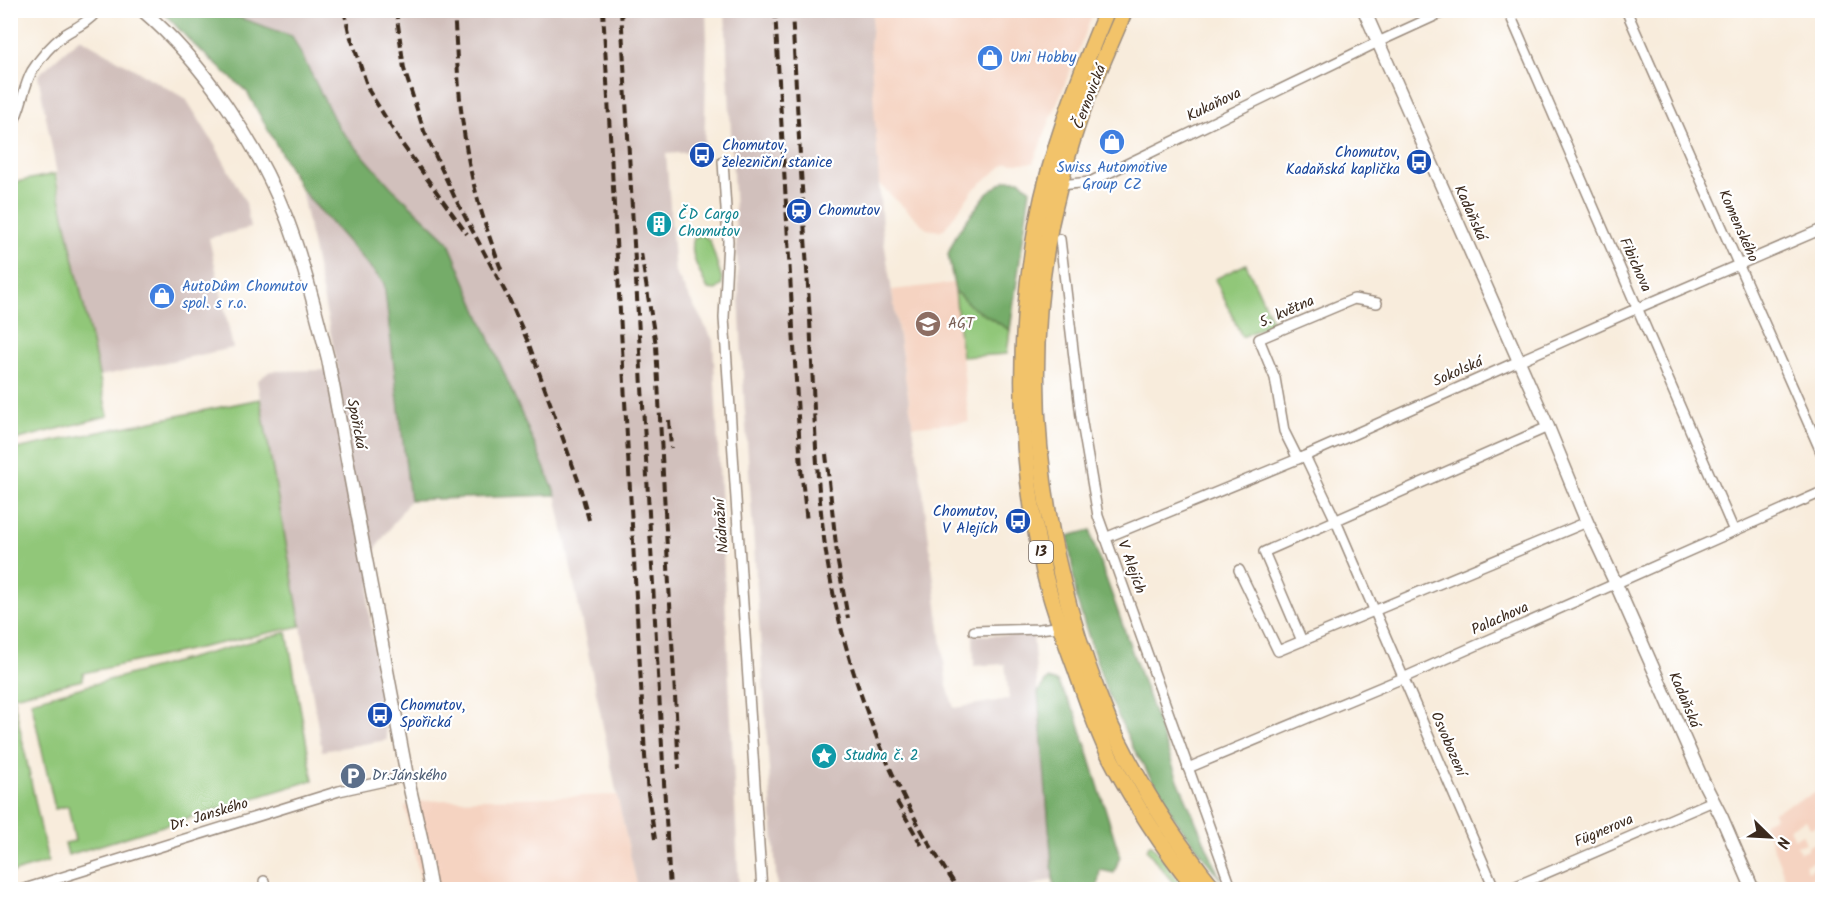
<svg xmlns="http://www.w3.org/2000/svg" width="1833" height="900" font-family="Kalam,sans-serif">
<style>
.built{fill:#f5d3c1}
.industrial{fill:#d1c0bc}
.green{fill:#91c779;stroke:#66784c;stroke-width:1.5}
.forest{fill:#74ac69;stroke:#586b44;stroke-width:1.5}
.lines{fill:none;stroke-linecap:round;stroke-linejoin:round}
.minor-casing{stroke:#9a8b7d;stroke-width:12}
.tertiary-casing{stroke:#9a8b7d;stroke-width:15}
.trunk-casing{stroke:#9a8b7d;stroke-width:18}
.minor{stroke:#fff;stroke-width:9}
.tertiary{stroke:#fff;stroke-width:12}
.trunk{stroke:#f2c36a;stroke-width:15}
.rail{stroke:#3b2a1e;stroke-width:4;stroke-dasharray:9 4.5;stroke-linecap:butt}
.labels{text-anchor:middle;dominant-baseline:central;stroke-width:4.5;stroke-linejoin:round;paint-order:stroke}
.shield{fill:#fff;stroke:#766a62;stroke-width:1.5}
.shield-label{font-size:14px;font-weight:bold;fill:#3b2a1e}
.shop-label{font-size:15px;fill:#366cbe;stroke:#fff;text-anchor:start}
.street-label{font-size:15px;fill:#3b2a1e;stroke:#fff}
.transit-label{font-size:15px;fill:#164399;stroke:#fff;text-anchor:start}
.culture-label{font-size:15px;fill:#0d838f;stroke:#fff;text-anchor:start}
.education-label{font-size:15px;fill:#785e54;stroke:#fff;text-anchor:start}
.service-label{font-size:15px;fill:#4e5e75;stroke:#fff;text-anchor:start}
</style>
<rect width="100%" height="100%" fill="#fff"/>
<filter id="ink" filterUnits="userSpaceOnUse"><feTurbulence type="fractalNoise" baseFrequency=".0167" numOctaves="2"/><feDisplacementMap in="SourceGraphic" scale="12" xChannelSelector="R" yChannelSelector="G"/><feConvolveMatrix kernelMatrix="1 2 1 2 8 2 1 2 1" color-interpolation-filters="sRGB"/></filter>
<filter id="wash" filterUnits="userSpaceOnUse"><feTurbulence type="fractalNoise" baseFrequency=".008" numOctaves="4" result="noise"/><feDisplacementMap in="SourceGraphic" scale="24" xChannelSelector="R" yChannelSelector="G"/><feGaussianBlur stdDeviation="1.35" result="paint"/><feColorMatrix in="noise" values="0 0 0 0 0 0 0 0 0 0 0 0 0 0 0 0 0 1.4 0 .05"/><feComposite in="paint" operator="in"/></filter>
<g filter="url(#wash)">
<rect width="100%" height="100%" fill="#f8ecdc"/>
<g class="built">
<path d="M873,11H1094L1033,163H1006L974,189L945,228L940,231L927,229L878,183L870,46Z"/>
<path d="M954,283L969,422L913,426L892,290Z"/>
<path d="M1822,790V813L1817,816L1820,824L1810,828L1806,820L1789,828L1794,839L1802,834L1806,843L1797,846L1800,852L1808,849V846L1822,840V860L1815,863L1814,861L1805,865L1808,871L1816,866L1820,875L1811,878L1814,884L1822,880V889H1792L1789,881L1787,882L1763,822L1775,817L1773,812Z"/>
<path d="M617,795L638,889H422L405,806L422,801Z"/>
</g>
<g class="industrial">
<path d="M220,10L706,11L707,39L704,151L666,154L675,272L713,340L739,889H638L617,795L556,495L448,241L392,187L338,127L292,36Z"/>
<path d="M725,11H873L870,46L882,228L923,492L947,686L954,708L1009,699L1005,664L974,666L973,635L1033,636L1054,878L1026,889H777L744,397Z"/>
<path d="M80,38L186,99L216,147L246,203L250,228L209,238L233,348L100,376L72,253L38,75Z"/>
<path d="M301,189L384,283L410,500L376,548L368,604L387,740L322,751L301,626L257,381L270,371L338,370Z"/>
</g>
<g class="green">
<path d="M55,174L108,416L11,441V183Z"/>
<path d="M702,234L710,241L722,279V285L716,290L708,289C701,274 688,255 694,238Z"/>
<path d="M1246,264L1273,323L1242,337L1215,279Z"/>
<path d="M955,291L973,308L1010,330L1007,354L962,357Z"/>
<path d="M260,399L301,626L83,673V680L13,696L48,862L11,873V450Z"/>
<path d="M287,632L313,780L68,855L65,843L75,841L68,806L55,809L31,701Z"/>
<path d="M1149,845H1152L1185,889H1178L1147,850Z"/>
</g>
<g class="forest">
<path d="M162,11H220L292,36L338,127L391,187L448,241L556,495L410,500L384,283L301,189L247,92L192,43Z"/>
<path d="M1006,180H1020L1030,190L1010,330L973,308L955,291L948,254L957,233L988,192Z"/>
<path d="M1091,530L1092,539L1178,780L1221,880L1175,819L1133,748L1106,690L1077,601L1068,536Z"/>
<path d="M1047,679L1057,682L1076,714L1120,856L1114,873L1100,870L1097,889H1054L1038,692Z"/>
</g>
</g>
<g filter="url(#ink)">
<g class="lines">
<g class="minor-casing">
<g id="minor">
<path d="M1508,10L1734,531"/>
<path d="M1626,10L1822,454"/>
<path d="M10,128C22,111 22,89 32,71C40,58 52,44 64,35C78,26 86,24 98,10"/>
<path d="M723,161L728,241L724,318L762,890"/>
<path d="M1060,185L1090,182L1378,42L1448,10"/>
<path d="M1060,239L1081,417L1098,516L1232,890"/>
<path d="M1305,456L1335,519L1495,890"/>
<path d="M1298,459L1284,431L1275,378L1259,339L1354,299L1377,303"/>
<path d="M1105,538L1305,456L1638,308L1822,229"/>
<path d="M1239,570L1278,651L1587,522"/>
<path d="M974,631L1039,629L1064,626"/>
<path d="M1302,641L1264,552L1548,427"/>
<path d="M1188,768L1403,678L1822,492"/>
<path d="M264,881L265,890"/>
<path d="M21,890L339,791L407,776"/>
<path d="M1507,890L1713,801"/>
</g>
</g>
<g class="tertiary-casing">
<g id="tertiary">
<path d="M142,10C203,62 258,144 287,219C304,264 316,312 328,359L407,776L421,837L431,890"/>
<path d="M1364,10L1548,427L1587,522L1616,584L1703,781L1722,818L1753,890"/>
</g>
</g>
<g class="trunk-casing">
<g id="trunk">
<path d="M1107,10C1078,79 1051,150 1037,223C1016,339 1018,457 1044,572C1052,605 1064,638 1076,670C1086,699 1096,729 1110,757C1134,804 1164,849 1197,890"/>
<path d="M1125,10C1112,41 1099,71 1086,101C1071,140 1060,182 1051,223C1018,393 1043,560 1108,719C1113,732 1121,744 1127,757C1152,804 1181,848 1215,890"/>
</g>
</g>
<use href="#minor" class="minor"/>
<use href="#tertiary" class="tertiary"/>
<use href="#trunk" class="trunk"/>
<g class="rail">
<path d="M344,10L349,32L369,91L402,144L467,234"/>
<path d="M396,10L404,69L424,131L455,198L509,299L528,342L578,480L589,520"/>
<path d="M454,10C457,53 458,96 465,139C471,184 486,229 502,272"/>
<path d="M603,10L645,756L648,794L655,839"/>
<path d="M621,10L670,890"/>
<path d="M775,10L801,469L807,522"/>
<path d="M792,10C797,114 804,217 810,320C814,398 815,476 826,553C844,671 890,791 959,890"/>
<path d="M641,253L656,345L679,769"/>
<path d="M669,420L671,448"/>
<path d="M826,454L838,563L848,618"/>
<path d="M897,802L922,846"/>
</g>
</g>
</g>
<defs>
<g id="shop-disc" transform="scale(1.35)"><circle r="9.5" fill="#3f7fe0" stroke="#fff"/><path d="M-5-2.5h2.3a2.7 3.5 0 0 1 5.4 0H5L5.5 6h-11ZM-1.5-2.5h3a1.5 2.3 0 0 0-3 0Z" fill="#fff"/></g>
<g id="bus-disc" transform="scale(1.35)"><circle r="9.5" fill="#1a4fb4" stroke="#fff"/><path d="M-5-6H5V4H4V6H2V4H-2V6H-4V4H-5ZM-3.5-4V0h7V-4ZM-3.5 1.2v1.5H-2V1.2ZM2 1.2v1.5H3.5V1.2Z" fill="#fff"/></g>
<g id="station-disc" transform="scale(1.35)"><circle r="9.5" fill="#1a4fb4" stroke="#fff"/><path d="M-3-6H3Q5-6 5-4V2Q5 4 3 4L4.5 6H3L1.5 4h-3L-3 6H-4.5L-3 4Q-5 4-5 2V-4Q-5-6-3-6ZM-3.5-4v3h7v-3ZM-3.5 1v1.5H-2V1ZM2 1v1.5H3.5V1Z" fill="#fff"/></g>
<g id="building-disc" transform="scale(1.35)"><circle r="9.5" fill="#0f9aa8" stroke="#fff"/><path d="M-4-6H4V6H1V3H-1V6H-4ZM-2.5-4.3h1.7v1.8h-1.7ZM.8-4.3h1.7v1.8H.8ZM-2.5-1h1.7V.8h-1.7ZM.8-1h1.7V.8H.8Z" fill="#fff"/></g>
<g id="school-disc" transform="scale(1.35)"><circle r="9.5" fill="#8d6e63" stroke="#fff"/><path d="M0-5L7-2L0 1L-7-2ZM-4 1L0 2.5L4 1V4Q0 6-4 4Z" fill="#fff"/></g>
<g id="sight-disc" transform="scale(1.35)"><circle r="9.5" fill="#0f9aa8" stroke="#fff"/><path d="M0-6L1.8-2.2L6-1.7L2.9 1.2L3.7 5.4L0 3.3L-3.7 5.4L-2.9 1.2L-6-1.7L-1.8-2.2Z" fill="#fff"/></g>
<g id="parking-disc" transform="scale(1.35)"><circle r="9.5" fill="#5c6f8a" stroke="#fff"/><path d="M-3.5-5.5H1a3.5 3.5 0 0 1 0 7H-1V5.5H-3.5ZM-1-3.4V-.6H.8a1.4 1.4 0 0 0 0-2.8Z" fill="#fff"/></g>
</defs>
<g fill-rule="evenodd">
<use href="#shop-disc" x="990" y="58"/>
<use href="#shop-disc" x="1112" y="142"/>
<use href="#bus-disc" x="702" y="155"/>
<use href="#bus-disc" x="1419" y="162"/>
<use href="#station-disc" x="799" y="211"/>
<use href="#building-disc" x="659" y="224"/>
<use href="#shop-disc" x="162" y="296"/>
<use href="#school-disc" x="928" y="324"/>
<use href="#bus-disc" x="1018" y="521"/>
<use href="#bus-disc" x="380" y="715"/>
<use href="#sight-disc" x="824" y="756"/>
<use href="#parking-disc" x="353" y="776"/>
</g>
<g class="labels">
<rect class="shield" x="1029" y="541" width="24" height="22" rx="4.5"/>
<g class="shield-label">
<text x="1041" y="552">13</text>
</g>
<g class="shop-label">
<text x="1010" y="58">Uni Hobby</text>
<text x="1112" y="168" text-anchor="middle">Swiss Automotive<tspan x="1112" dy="17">Group CZ</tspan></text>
<text x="182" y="287">AutoDům Chomutov<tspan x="182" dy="17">spol. s r.o.</tspan></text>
</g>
<g class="street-label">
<text transform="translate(1090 97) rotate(-69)">Černovická</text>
<text transform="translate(1214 105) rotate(-26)">Kukaňova</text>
<text transform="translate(1470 213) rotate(66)">Kadaňská</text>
<text transform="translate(1738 226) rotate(66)">Komenského</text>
<text transform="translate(1635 265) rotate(66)">Fibichova</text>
<text transform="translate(1287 312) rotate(-24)">5. května</text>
<text transform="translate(1458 372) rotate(-24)">Sokolská</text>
<text transform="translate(356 424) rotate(79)">Spořická</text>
<text transform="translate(722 526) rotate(-94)">Nádražní</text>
<text transform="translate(1131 567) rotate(70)">V Alejích</text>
<text transform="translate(1500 619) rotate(-24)">Palachova</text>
<text transform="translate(1684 700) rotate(67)">Kadaňská</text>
<text transform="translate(1448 744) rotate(67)">Osvobození</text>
<text transform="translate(209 815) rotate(-17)">Dr. Janského</text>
<text transform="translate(1604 831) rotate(-23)">Fügnerova</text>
</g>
<g class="transit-label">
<text x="722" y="146">Chomutov,<tspan x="722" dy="17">železniční stanice</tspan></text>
<text x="1400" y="153" text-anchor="end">Chomutov,<tspan x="1400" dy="17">Kadaňská kaplička</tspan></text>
<text x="818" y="211">Chomutov</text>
<text x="998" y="512" text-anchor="end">Chomutov,<tspan x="998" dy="17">V Alejích</tspan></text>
<text x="400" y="706">Chomutov,<tspan x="400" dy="17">Spořická</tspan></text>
</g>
<g class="culture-label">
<text x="678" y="215">ČD Cargo<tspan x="678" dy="17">Chomutov</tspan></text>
<text x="844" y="756">Studna č. 2</text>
</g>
<g class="education-label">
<text x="948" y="324">AGT</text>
</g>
<g class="service-label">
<text x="372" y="776">Dr.Jánského</text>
</g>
</g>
<rect width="1833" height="900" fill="none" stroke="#fff" stroke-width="36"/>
<g transform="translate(1770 837) rotate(114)" stroke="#ffffff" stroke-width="4.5" paint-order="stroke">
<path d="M0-4.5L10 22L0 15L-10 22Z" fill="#3b2a1e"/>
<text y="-9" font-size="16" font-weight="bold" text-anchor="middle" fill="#3b2a1e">N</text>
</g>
</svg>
